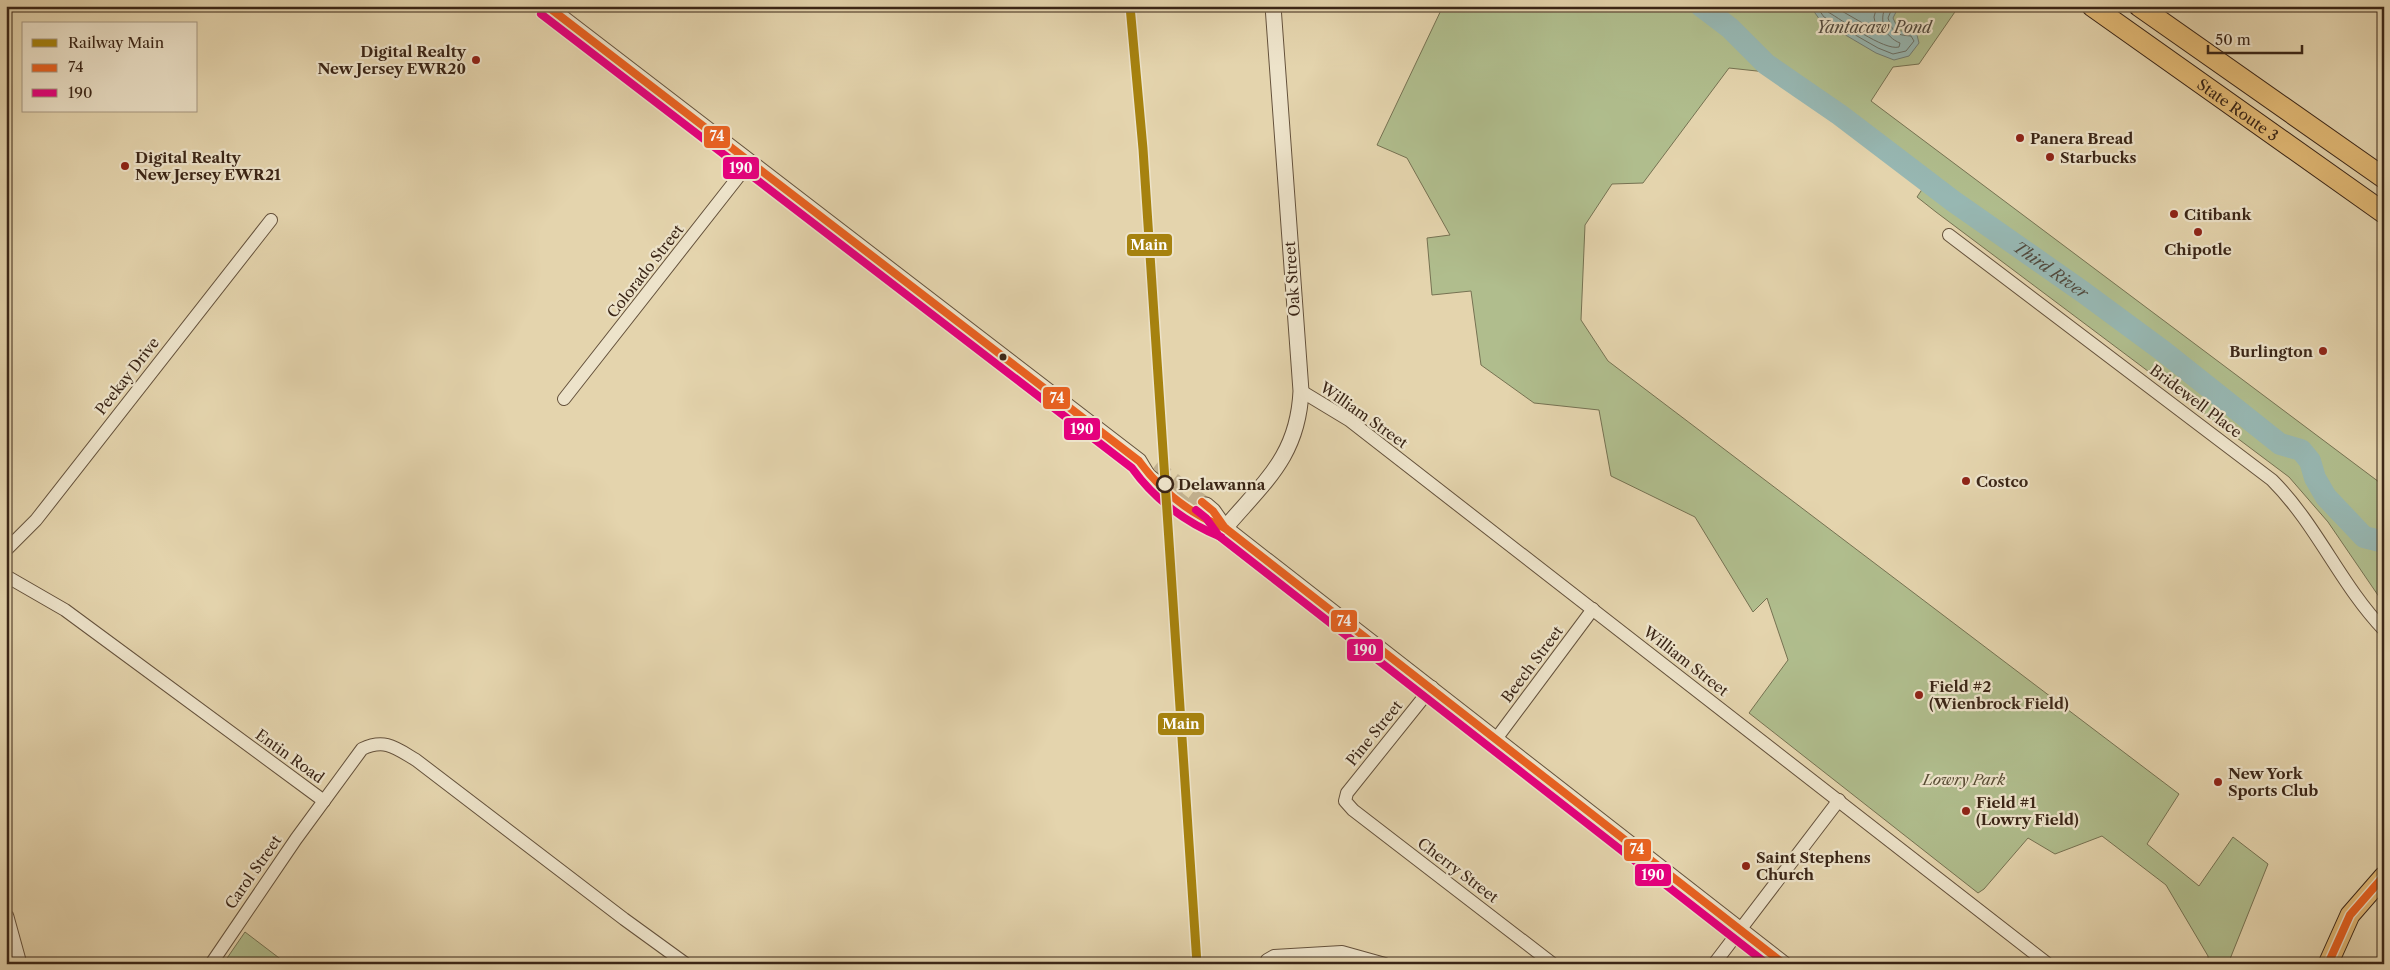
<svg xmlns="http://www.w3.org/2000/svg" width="2390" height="970" font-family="'Libre Caslon Text',serif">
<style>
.green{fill:#b0bd8d;stroke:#767252}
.water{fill:#97b7b2;stroke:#727d74}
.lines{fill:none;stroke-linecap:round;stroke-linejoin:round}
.shore{stroke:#696e64;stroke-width:1}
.river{stroke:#97b7b2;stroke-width:22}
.tertiary-tunnel{stroke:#c2b18f;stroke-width:15;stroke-dasharray:15 8;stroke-linecap:butt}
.minor-casing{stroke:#65523c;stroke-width:14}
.tertiary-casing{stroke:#65523c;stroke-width:17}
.primary-casing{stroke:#3b2617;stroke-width:21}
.trunk-casing{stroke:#3b2617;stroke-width:22}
.minor{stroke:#ede3ca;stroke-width:12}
.tertiary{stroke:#ede3ca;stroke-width:15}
.primary{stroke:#e2ba76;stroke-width:19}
.trunk{stroke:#e2ba76;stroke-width:20}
.bus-1-casing{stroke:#ede3ca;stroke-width:11}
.bus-2-casing{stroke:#ede3ca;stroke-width:11}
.bus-1{stroke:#e96221;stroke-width:8}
.bus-2{stroke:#e5007d;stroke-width:8}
.rail-1-casing{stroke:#ede3ca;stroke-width:12}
.rail-1{stroke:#a6820f;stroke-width:9}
.poi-dot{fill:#8f2418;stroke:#ede3ca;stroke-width:2}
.bus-dot{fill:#3b2617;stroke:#ede3ca;stroke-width:2}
.stop-dot{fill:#ede3ca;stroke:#3b2617;stroke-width:2.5}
.labels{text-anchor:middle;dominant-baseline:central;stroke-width:4.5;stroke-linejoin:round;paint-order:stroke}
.poi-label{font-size:15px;font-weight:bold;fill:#3b2617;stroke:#ede3ca;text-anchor:start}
.street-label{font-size:15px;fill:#3b2617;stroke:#ede3ca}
.stop-label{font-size:15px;font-weight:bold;fill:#3b2617;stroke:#ede3ca;text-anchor:start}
.park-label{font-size:15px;font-style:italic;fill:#584c34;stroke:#ede3ca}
.water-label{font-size:16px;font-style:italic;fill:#524a3e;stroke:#ede3ca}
.line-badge{stroke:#ede3ca;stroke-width:2}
.badge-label{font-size:14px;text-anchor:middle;font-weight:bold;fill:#fff}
</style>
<rect width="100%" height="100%" fill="#e4d4ad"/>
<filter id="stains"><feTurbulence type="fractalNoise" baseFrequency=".004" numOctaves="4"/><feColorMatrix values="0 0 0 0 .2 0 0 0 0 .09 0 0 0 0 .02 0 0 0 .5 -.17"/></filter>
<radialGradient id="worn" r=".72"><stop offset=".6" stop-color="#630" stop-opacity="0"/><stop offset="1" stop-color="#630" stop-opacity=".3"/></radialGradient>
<g class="green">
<path d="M1443,6H1959L1919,64L1893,67L1871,101L2379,482L2384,480V604L2328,522L2289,477L1936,212L1917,197L1923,188L1766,72L1729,68L1643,183L1612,184L1585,225L1581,320L1608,361L2179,794L2147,844L2199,886L2233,837L2268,864L2228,964H2208V956L2166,885L2102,836L2055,854L2028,838L1984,889L1978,893L1749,713L1788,660L1767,598L1753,612L1695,517L1611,476L1599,410L1534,403L1481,365L1471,291L1432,295L1427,238L1450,235L1407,158L1377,145Z"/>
<path d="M245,932L287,964H223Z"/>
</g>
<path class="water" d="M1810,6H1899L1893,18L1899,31H1916L1919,43L1909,56L1894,60L1876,53L1820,20Z"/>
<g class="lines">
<g class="shore">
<path d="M1816,6L1824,17L1878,48L1893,54L1906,51L1914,41L1911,36C1896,35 1893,33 1888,18L1893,6"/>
<path d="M1824,6L1828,12C1842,20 1884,51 1899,47L1900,43C1885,37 1878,21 1886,6"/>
<path d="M1833,6L1873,29L1876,27L1874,17L1877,6"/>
</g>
<path class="river" id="s1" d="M1701,6L1730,28L1766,64L1840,115L1953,201L2083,292L2163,351L2280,444L2301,450L2310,461L2315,478L2326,497L2364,537L2384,542"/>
<g class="tertiary-tunnel">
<path d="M1155,466L1206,505"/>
<path d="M1156,482L1206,521"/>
</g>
<g class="minor-casing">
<g id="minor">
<path d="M1949,235L2272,480C2317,525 2340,584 2384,630"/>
<path d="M1301,391L1349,420L2048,964"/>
<path d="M564,399L750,162"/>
<path d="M6,550L36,520L271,220"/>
<path d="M6,576L65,610L324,801"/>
<path d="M1432,687L1347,793L1345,801L1353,810L1553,964"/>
<path d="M1496,739L1593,609"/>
<path d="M211,964L296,839L362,749C385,738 396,748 416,760L624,919L686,964"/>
<path d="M1266,964L1267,960L1274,956L1342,952L1385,964"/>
<path d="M1714,964L1839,800"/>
</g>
</g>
<g class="tertiary-casing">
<g id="tertiary">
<path d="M547,6L1139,461L1148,476L1156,482"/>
<path d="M1206,505L1213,511L1225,528L1784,964"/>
<path d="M1225,528C1265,481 1298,456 1301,391L1273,6"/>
<path d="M6,917L19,964"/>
</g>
</g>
<g class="primary-casing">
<path id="primary" d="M2328,964L2350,915L2384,876"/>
</g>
<g class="trunk-casing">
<g id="trunk">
<path id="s2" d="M2092,6L2384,213"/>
<path d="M2139,6L2384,178"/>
</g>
</g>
<use href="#minor" class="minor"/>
<use href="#tertiary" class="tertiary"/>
<use href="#primary" class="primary"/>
<use href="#trunk" class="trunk"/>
<g class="bus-1-casing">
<g id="bus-1">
<path d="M547,6L1139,461C1161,491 1191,514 1225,528"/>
<path d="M1202,502L1213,511L1225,528L1784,964"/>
<path d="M2328,964L2350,915L2384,876"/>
</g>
</g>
<g class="bus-2-casing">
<g id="bus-2">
<path d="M541,14L1132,468C1154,499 1186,523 1221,537"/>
<path d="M1196,510L1206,518L1219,536L1767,964"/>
</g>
</g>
<use href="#bus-1" class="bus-1"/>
<use href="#bus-2" class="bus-2"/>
<g class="rail-1-casing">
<path id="rail-1" d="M1130,6L1143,149L1197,964"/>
</g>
<use href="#rail-1" class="rail-1"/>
</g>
<g class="poi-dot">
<circle cx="476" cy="60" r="5"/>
<circle cx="2020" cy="138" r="5"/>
<circle cx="2050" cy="157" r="5"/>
<circle cx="125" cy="166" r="5"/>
<circle cx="2174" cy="214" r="5"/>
<circle cx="2198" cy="232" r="5"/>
<circle cx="2323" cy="351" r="5"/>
<circle cx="1966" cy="481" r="5"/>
<circle cx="1919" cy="695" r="5"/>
<circle cx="2218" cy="782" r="5"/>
<circle cx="1966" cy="811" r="5"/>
<circle cx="1746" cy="866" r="5"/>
</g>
<circle class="bus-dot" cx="1003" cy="357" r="4.5"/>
<circle class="stop-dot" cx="1165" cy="484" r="8"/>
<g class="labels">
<g class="poi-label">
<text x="466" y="51" text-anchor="end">Digital Realty<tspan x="466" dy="17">New Jersey EWR20</tspan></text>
<text x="2030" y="138">Panera Bread</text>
<text x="135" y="157">Digital Realty<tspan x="135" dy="17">New Jersey EWR21</tspan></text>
<text x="2060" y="157">Starbucks</text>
<text x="2184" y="214">Citibank</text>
<text x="2198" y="249" text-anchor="middle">Chipotle</text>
<text x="2313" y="351" text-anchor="end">Burlington</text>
<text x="1976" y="481">Costco</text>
<text x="1929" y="686">Field #2<tspan x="1929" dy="17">(Wienbrock Field)</tspan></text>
<text x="2228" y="773">New York<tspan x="2228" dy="17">Sports Club</tspan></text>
<text x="1976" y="802">Field #1<tspan x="1976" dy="17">(Lowry Field)</tspan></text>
<text x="1756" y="857">Saint Stephens<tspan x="1756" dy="17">Church</tspan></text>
</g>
<g class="street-label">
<text stroke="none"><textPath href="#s2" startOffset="179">State Route 3</textPath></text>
<text transform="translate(645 271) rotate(-52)">Colorado Street</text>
<text transform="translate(1292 279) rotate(-94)">Oak Street</text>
<text transform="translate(127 376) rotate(-52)">Peekay Drive</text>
<text transform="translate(2196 401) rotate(37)">Bridewell Place</text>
<text transform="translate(1364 415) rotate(35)">William Street</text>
<text transform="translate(1686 661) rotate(38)">William Street</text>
<text transform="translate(1532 664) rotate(-53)">Beech Street</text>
<text transform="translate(1374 733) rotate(-51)">Pine Street</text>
<text transform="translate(290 756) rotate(36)">Entin Road</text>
<text transform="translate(1458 870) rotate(37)">Cherry Street</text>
<text transform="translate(253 872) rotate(-55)">Carol Street</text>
</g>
<g class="stop-label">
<text x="1178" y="484">Delawanna</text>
</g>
<g class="park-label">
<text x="1964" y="779">Lowry Park</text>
</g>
<g class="water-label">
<text x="1874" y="27">Yantacaw Pond</text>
<text stroke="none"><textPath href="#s1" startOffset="439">Third River</textPath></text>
</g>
</g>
<g class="line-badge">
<rect x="703" y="125" width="28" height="24" rx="5" fill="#e96221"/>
<rect x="722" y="156" width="38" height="24" rx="5" fill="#e5007d"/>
<rect x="1126" y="233" width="47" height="24" rx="5" fill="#a6820f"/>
<rect x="1042" y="386" width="29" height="24" rx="5" fill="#e96221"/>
<rect x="1063" y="417" width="38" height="24" rx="5" fill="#e5007d"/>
<rect x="1330" y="609" width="28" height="24" rx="5" fill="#e96221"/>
<rect x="1346" y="638" width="38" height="24" rx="5" fill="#e5007d"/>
<rect x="1157" y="712" width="48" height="24" rx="5" fill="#a6820f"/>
<rect x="1623" y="838" width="29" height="24" rx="5" fill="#e96221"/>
<rect x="1634" y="863" width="38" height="24" rx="5" fill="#e5007d"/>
</g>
<g class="badge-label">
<text x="717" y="141">74</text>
<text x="741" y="173">190</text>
<text x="1149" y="250">Main</text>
<text x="1057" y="403">74</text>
<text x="1082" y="434">190</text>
<text x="1344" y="626">74</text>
<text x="1365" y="655">190</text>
<text x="1181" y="729">Main</text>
<text x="1637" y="854">74</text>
<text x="1653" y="880">190</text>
</g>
<rect width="2390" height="970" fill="none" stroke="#e4d4ad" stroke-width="25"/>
<rect x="8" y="8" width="2375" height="955" fill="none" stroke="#3b2617" stroke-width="2.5"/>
<rect x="12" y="12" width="2365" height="945" fill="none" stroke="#3b2617"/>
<rect x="22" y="22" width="175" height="90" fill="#ede3ca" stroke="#a69782"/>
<rect x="32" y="39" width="25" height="8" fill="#a6820f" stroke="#a69782"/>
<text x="68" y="48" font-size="15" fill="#3b2617">Railway Main</text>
<rect x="32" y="64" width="25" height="8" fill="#e96221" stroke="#a69782"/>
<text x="68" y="72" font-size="15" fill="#3b2617">74</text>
<rect x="32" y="89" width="25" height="8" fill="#e5007d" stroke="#a69782"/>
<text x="68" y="98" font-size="15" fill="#3b2617">190</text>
<path d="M2208 45v8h94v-8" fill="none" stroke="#3b2617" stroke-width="2.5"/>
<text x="2215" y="45" font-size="15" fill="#3b2617" stroke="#ede3ca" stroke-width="4" paint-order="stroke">50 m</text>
<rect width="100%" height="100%" filter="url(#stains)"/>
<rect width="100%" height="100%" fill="url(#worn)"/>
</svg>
